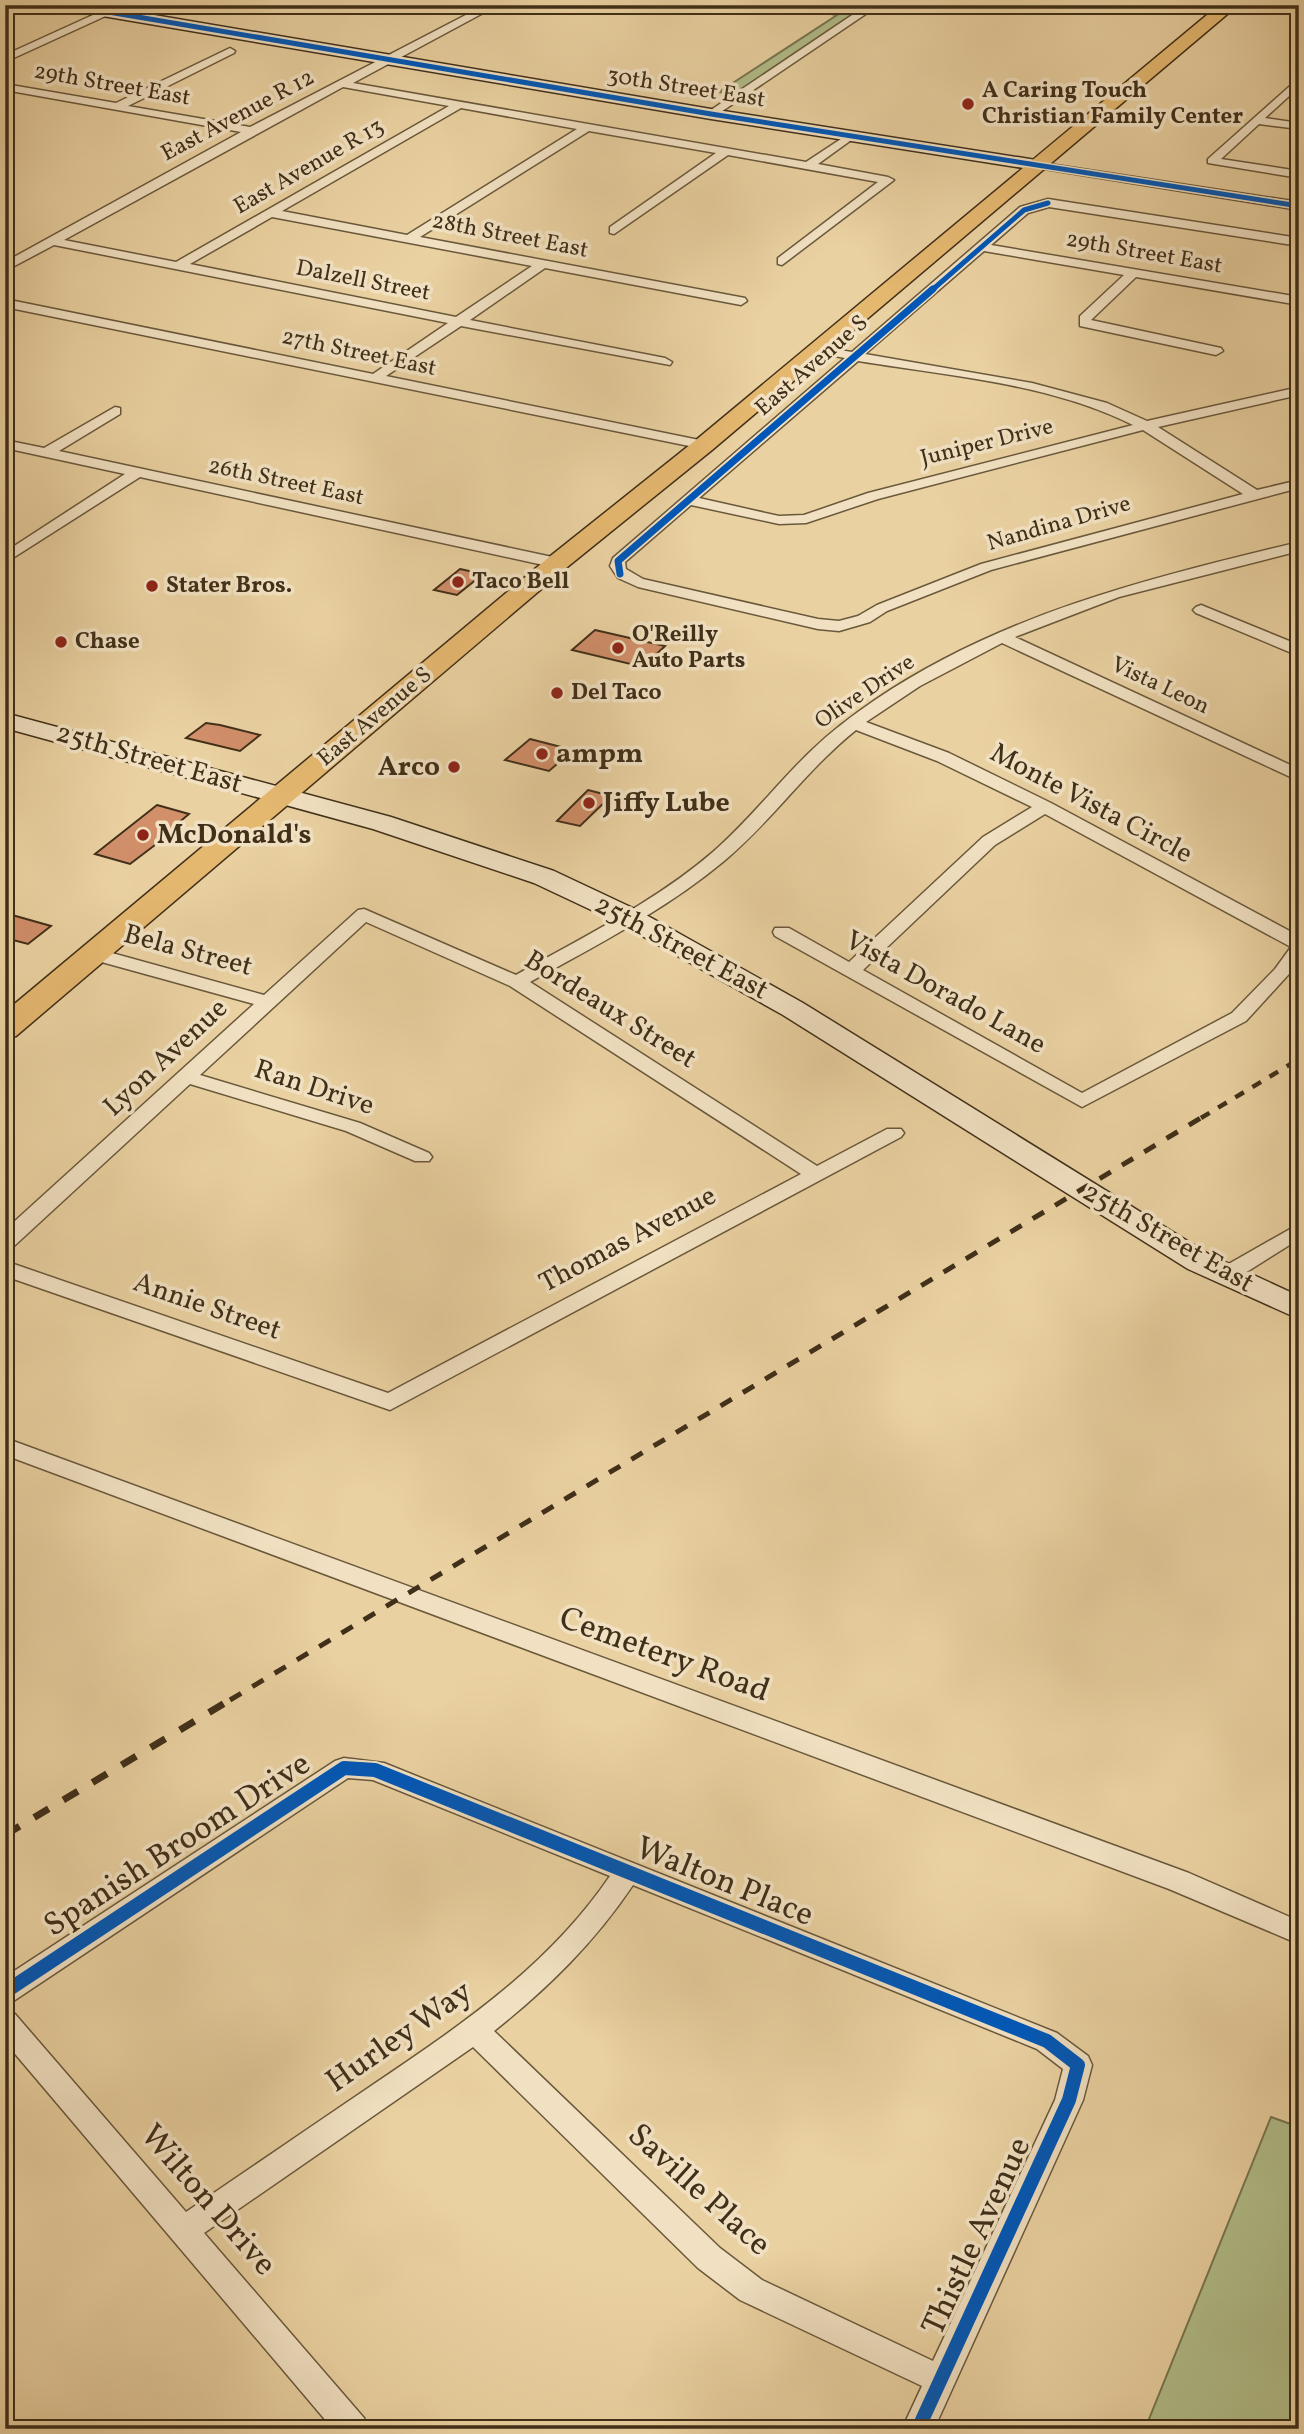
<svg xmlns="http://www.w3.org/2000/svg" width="1304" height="2434" font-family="Vollkorn,serif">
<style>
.green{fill:#b1bd89;stroke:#787651;stroke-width:2}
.building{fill:#d18f6a;stroke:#402f19;stroke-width:2}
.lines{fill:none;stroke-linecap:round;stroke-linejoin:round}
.street-casing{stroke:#6a583b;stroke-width:3}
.secondary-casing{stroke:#402f19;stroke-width:3}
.primary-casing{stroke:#402f19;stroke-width:3}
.street{fill:#f1e1c2;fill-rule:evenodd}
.secondary{fill:#f1e1c2;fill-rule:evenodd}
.primary{fill:#e5b870;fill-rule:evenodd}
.rail-far2{stroke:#402f19;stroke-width:4.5;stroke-dasharray:10 10;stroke-linecap:butt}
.rail-far1{stroke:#402f19;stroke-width:5;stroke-dasharray:13 13;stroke-linecap:butt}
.rail{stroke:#402f19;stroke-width:7;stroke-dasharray:17 17;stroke-linecap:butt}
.cycleway-far2-casing{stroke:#f1e1c2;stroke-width:8}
.cycleway-far1-casing{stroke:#f1e1c2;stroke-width:10}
.cycleway-casing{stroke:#f1e1c2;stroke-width:18}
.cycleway-far2{stroke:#0057b8;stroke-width:5}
.cycleway-far1{stroke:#0057b8;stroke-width:7}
.cycleway{stroke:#0057b8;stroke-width:14}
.poi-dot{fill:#8f2418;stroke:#f1e1c2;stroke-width:2.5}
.labels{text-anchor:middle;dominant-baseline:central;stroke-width:7;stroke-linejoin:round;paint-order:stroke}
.far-street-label{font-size:23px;fill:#402f19;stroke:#f1e1c2}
.far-poi-label{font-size:23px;font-weight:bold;fill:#402f19;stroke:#f1e1c2;text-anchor:start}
.poi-label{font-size:28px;font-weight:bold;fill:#402f19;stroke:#f1e1c2;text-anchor:start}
.street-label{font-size:28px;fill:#402f19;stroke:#f1e1c2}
.near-street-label{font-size:33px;fill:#402f19;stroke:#f1e1c2}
</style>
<rect width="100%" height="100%" fill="#ead1a1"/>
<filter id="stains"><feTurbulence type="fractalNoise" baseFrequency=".00286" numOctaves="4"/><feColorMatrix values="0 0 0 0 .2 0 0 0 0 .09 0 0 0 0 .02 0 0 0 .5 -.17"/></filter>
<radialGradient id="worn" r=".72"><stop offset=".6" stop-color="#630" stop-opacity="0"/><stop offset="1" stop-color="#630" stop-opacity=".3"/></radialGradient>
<g class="green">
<path d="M777,5H867L734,95L719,92L837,15Z"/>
<path d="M1271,2117L1299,2127V2429H1145Z"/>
</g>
<g class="building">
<path d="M460,569L483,574L457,595L434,590Z"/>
<path d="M595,630L665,646L643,667L572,650Z"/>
<path d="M206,723L220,725L260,735L240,751L186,738Z"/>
<path d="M530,739L573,750L549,771L505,760Z"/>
<path d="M588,790L611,796L580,826L557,821Z"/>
<path d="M157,805L189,814L176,825L180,826L130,864L95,854Z"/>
<path d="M5,913L51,926L28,944L5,938Z"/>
</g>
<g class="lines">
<g class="street-casing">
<g id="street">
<path d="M485,5H498L353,83L806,162L850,133L856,136L854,138L818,164L888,177L894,180L782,265L778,264V258L878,182L728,155L614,234L610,233V227L716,153L589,131L420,237L745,298L747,301L741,305L545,268L470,320L665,358L672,362L670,365L461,326L386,376L704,441L711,445L709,448L704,449L5,307V299L373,374L448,323L54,245L5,271V262L241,132L5,90V84L116,103L230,48L235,51L234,53L128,106L250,127ZM343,87L449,106L176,262L64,240ZM461,108L577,129L407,235L282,211ZM272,217L532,266L456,317L190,264Z"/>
<path d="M867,5H879L715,116L705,114Z"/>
<path d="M106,9L111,12L110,14L5,62V55Z"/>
<path d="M1299,78V87L1265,118L1299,123V129L1259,124L1221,159L1299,171V178L1208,163V159Z"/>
<path d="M1036,162L1299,202V210L1032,167V163Z"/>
<path d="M1048,199L1299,238V246L1049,207L1028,213L991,245L1299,297V305L1136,277L1091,320L1221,348L1223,351L1216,355L1080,326V316L1124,275L984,251L865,354L1032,383L1107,403L1147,421L1299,387V395L1158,427L1257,490L1299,480V488L991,570L887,611L870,622L839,631L818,629L638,587L618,578L610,566L613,558L845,358L813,352V346L852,352L1020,207ZM858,361C949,376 1049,383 1133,425L868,493L804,515L779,516L699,498ZM1143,430L1243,494L981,564L877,605L858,616L839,621L818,619L643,579L626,569L625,562L691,505L779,524L806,523L878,499Z"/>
<path d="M115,407L120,408V414L59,451L557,558L565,563L557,568L140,477L5,563V552L125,474L5,448V440L44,448Z"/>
<path d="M1299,542V551L1119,597L1015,637L1299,769V781L1002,643L920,686L866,722L949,753L1051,803L1299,936V963L1246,1021L1082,1107L775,936L773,932L775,928H789L849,962L983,837L1032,807L937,761L856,730C807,769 772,821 724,861C665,910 597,945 530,982L817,1166L887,1129H901L904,1133L901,1137L390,1410L5,1276V1261L388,1393L801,1174L510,986L366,922L200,1075L360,1123L429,1153L432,1157L429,1161H415L346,1131L190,1084L13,1247L5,1249V1230L254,1004L87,958L85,954L87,950H101L264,995L358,910L364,909L516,975C583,937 655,902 713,852C750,820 778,782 813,749C832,731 853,715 875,700C1003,613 1151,578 1299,542ZM1045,814L1291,947L1275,969L1232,1013L1082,1093L863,970L995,845Z"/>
<path d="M1201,605L1299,645V656L1196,613L1193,610L1196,607Z"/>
<path d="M1299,1224V1239L1234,1280H1218L1215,1275L1218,1270Z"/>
<path d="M5,1438L1189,1873L1299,1921V1944L1169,1889L5,1455Z"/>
<path d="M344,1758L384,1763L1057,2033L1088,2056L1092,2065L1083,2100L934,2429H902L922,2386L740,2300L698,2268L473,2047L204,2233L364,2418L369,2429H333L5,2042V2010L15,2014L186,2212C248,2170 309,2128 371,2086C460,2026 549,1966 610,1876L373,1780L348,1778L15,2000L5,2003V1977L335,1761ZM633,1885L1037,2049L1063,2069L1055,2100L933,2361L762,2280L720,2248L494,2031C548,1988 594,1943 633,1885Z"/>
</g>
</g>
<g class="secondary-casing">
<g id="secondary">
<path d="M60,5H95L711,109L1036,160L1045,165L1036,170L711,119L67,10Z"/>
<path d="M5,713L391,817L554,871L639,911L803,1003L1210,1255L1299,1296V1319L1188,1269L783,1015L619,923L534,883L373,829L5,728Z"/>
</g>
</g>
<g class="primary-casing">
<path id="primary" d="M1219,5H1238L712,450L566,568L16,1036L5,1039V1012L548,558L696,440Z"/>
</g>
<use href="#street" class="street"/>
<use href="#secondary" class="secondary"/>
<use href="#primary" class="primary"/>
<path class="rail-far2" d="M1201,1118L1299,1059"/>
<path class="rail-far1" d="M230,1700L1204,1116"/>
<path class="rail" d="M5,1835L233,1698"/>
<g class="cycleway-far2-casing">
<g id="cycleway-far2">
<path d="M67,5L711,114L1299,206"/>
<path d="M931,291L1024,210L1048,203"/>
</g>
</g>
<g class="cycleway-far1-casing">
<path id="cycleway-far1" d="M620,574L618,561L933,289"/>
</g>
<g class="cycleway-casing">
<path id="cycleway" d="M5,1992L344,1768L375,1770L1047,2041L1078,2065L1069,2100L918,2429"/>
</g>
<use href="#cycleway-far2" class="cycleway-far2"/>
<use href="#cycleway-far1" class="cycleway-far1"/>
<use href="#cycleway" class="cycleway"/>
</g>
<g class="poi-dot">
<circle cx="968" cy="104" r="7"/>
<circle cx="458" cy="582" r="7"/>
<circle cx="152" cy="586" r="7"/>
<circle cx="61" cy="642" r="7"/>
<circle cx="618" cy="648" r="7"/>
<circle cx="557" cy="693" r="7"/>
<circle cx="542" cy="754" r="7"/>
<circle cx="454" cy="767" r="7"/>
<circle cx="589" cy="803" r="7"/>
<circle cx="143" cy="835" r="7"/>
</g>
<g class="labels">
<g class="far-street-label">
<text transform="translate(112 85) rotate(10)">29th Street East</text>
<text transform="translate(686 88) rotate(9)">30th Street East</text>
<text transform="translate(238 116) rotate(-28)">East Avenue R 12</text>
<text transform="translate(309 167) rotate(-30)">East Avenue R 13</text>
<text transform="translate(510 236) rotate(11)">28th Street East</text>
<text transform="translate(1144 253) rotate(10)">29th Street East</text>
<text transform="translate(363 281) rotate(11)">Dalzell Street</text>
<text transform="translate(359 353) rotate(12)">27th Street East</text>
<text transform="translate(812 366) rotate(-41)">East Avenue S</text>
<text transform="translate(987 443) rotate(-14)">Juniper Drive</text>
<text transform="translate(286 482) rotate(12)">26th Street East</text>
<text transform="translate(1059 524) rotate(-16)">Nandina Drive</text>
<text transform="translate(1160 686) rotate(25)">Vista Leon</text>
<text transform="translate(865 692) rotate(-34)">Olive Drive</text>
<text transform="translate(375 717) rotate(-40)">East Avenue S</text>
</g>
<g class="far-poi-label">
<text x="982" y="91">A Caring Touch<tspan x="982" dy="26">Christian Family Center</tspan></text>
<text x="472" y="582">Taco Bell</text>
<text x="166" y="586">Stater Bros.</text>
<text x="632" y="635">O'Reilly<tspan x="632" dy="26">Auto Parts</tspan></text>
<text x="75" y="642">Chase</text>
<text x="571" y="693">Del Taco</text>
</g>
<g class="poi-label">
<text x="556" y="754">ampm</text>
<text x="440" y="767" text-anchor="end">Arco</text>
<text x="603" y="803">Jiffy Lube</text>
<text x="157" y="835">McDonald's</text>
</g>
<g class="street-label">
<text transform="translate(149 759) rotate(16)">25th Street East</text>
<text transform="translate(1091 804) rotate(28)">Monte Vista Circle</text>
<text transform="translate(681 948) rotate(28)">25th Street East</text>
<text transform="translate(188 951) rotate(15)">Bela Street</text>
<text transform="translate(945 993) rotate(29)">Vista Dorado Lane</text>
<text transform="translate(610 1010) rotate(32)">Bordeaux Street</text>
<text transform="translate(166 1058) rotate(-43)">Lyon Avenue</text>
<text transform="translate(314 1088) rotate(18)">Ran Drive</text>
<text transform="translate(1168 1238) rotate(30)">25th Street East</text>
<text transform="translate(628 1240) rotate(-28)">Thomas Avenue</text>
<text transform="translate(207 1307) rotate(19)">Annie Street</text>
</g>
<g class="near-street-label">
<text transform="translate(664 1656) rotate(20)">Cemetery Road</text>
<text transform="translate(178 1846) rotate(-33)">Spanish Broom Drive</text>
<text transform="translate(724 1883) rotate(22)">Walton Place</text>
<text transform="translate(400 2038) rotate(-35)">Hurley Way</text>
<text transform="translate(698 2191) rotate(42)">Saville Place</text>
<text transform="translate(207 2201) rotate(49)">Wilton Drive</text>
<text transform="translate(978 2237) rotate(-65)">Thistle Avenue</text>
</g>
</g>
<rect width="1304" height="2434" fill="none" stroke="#ead1a1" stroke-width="28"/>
<rect x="7" y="7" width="1290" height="2420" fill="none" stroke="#402f19" stroke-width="3.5"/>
<rect x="14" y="14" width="1276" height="2406" fill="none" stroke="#402f19" stroke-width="2"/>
<rect width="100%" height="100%" filter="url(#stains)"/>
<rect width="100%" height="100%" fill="url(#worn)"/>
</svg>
